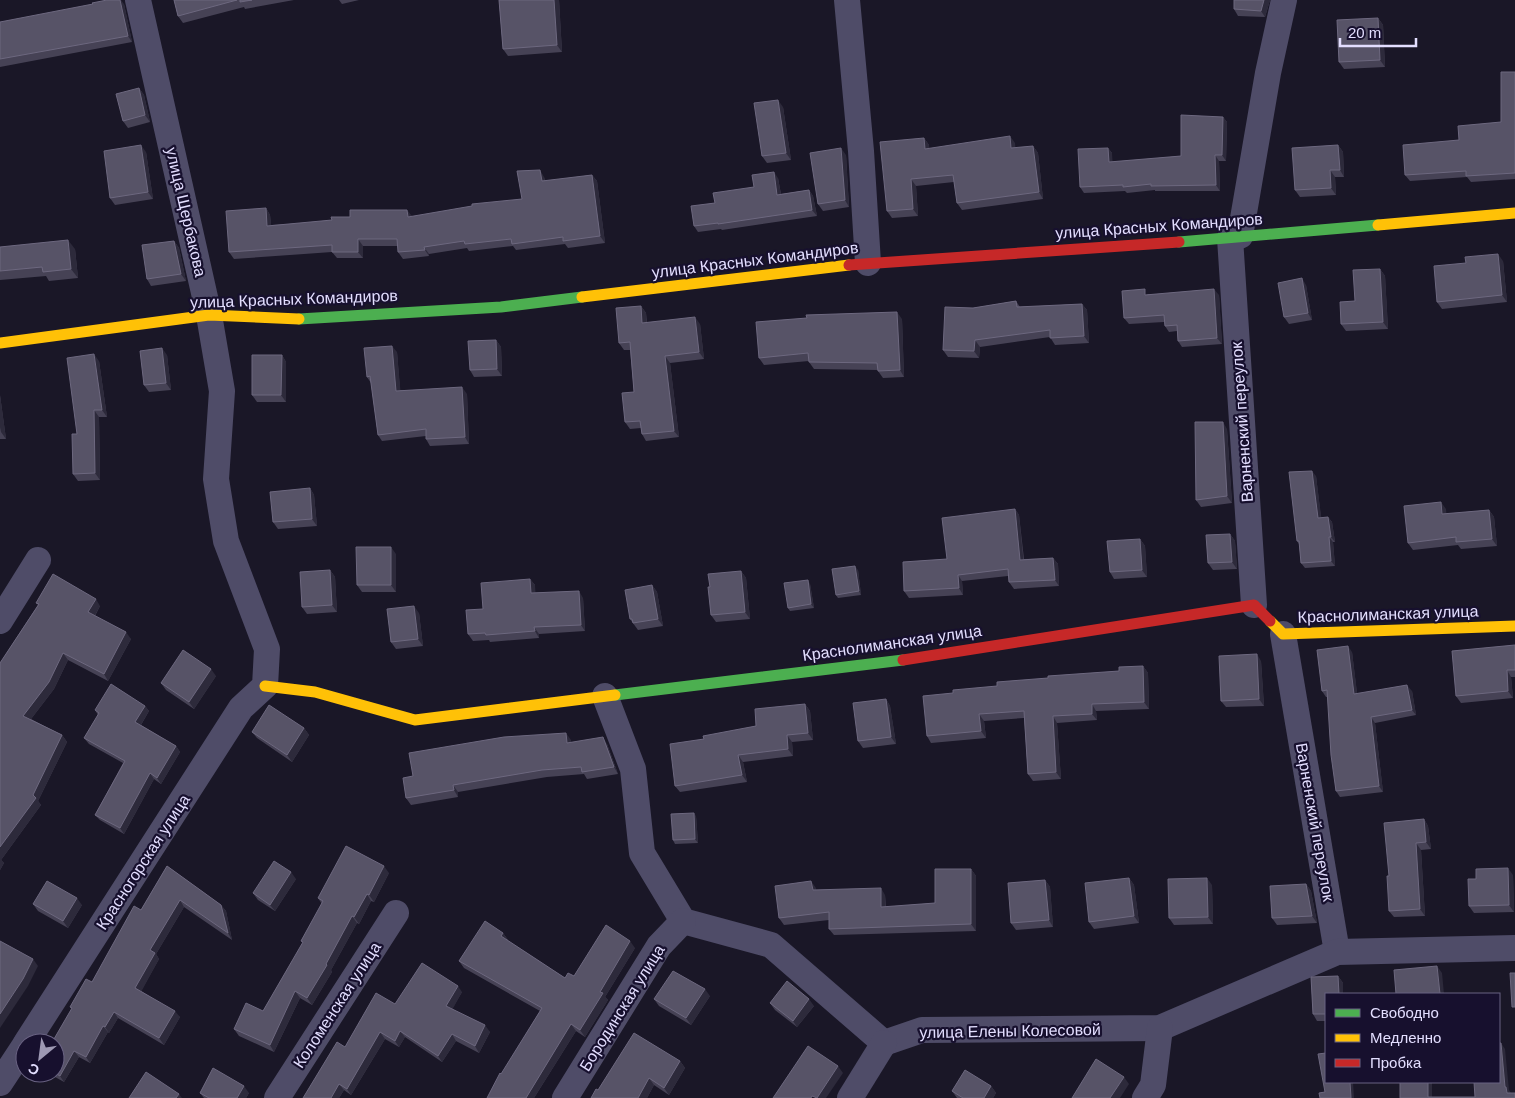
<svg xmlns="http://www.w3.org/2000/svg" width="1515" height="1098" font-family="Helvetica,sans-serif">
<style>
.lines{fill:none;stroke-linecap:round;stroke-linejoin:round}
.street{stroke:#4f4c68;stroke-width:26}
.fast{stroke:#4caf50;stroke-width:11}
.slow{stroke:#ffc107;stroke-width:11}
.jam{stroke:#c62828;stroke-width:11}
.wall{fill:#464255}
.shaded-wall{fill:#2d2a3b}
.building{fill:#575367;stroke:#6d687f}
.labels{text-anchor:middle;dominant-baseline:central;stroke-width:4.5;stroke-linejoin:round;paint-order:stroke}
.street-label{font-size:16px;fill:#e3deff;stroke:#17102e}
</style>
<rect width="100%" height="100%" fill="#1a1727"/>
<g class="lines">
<g class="street">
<path d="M847,0L861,151L868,263"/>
<path d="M1240,236L1268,73L1284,0"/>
<path d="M1230,238L1254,605"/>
<path d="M0,621L38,560"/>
<path d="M1283,634L1337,952"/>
<path d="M605,696L633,769L642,853L683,921L771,945L884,1043L922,1030L1160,1028L1337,952L1515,948"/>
<path d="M26,1043L241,708L265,686L267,649L226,541L216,479L222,391L209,315L138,0"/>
<path d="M0,1083L25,1045"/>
<path d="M277,1098L396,913"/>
<path d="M565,1098L659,946L683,921"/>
<path d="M850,1098L884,1043"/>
<path d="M1145,1098L1153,1085L1160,1028"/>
</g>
<g class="fast">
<path d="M1179,242L1378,225"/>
<path d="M299,319L501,307L582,297"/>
<path d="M615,695L903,660"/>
</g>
<g class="slow">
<path d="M1378,225L1515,213"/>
<path d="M582,297L849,265"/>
<path d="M0,343L209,315L299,319"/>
<path d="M1270,621L1283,634L1515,626"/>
<path d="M265,686L315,692L415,720L615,695"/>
</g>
<g class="jam">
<path d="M849,265L1179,242"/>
<path d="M903,660L1254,605L1270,621"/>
</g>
</g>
<g class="wall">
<path d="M174,0H294L245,9L244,7L183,23L178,16Z"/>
<path d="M339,0H359L342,4Z"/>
<path d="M499,0H559L562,52L508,56L503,49Z"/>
<path d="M1270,0L1265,17L1238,16L1234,9Z"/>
<path d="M124,4L132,42L0,67V22Z"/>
<path d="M1378,18L1383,25L1385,67L1344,69L1339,62Z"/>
<path d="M1515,72V179L1471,182L1467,177L1410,181L1405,175L1459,140L1501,122Z"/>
<path d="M139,88L144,95L150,122L128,128L123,121Z"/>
<path d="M783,107L791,160L767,163L762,156Z"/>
<path d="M1223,117L1227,122L1226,161H1219L1220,191H1155V190L1127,193L1125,191L1084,193L1080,187L1108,148L1112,153V162L1181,156Z"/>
<path d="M924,138L929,145V149L1015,143V148L1033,146L1038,153L1043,199L962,210L957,203L954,182L916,186L918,216L892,218L887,211Z"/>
<path d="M1338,145L1343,152L1344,177H1335L1336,195L1300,197L1295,190Z"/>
<path d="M146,152L153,199L115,205L110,198Z"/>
<path d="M846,155L849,207L823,211L818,204Z"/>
<path d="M592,175L597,181L605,243L568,248L565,244L516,250L513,246L469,251L467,248L429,254V256L403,259L398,252V246H363V258H337L332,252L234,259L229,252L266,208L270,215L271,225L412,217L522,199L544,177L545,181Z"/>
<path d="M778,178L781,194L809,190L813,196L817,216L722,230L721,229L698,232L694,226L715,203L754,187Z"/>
<path d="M174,241L179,248L186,281L151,286L147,279Z"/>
<path d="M0,247L75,249L78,278L49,281L46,276L0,280Z"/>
<path d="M1503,261L1507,302L1442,309L1437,302Z"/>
<path d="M1380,269L1385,276L1388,329L1346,331L1341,324L1355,301Z"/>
<path d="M1306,285L1312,320L1289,324L1284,317Z"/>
<path d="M1148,294L1219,295L1222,344L1182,347L1178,341L1177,331L1169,332L1165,326L1164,322L1129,324L1124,318Z"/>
<path d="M1016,301L1020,307L1082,304L1087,310L1089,343L1055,345L1050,337L980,347L979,358L948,357L943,350L973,308Z"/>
<path d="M641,306L646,313L647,323L700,324L704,359L670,363L679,437L646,441L642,434L641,428L630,429L625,422L634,392L630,350H624L619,343Z"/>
<path d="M902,319L904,377L883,378L878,371V370L814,369L809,362V361L764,365L759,358Z"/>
<path d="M496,340L501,347L502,376L474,377L470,370Z"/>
<path d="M397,352L400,390L467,394L469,444L430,446L426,439V436L382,441L378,435L371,383L367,377Z"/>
<path d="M167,355L171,390L149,392L144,385Z"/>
<path d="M282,355L286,362V402H257L252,395Z"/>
<path d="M99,361L107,417H99L100,480L78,481L73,474L77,434Z"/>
<path d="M0,395L6,439H0Z"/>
<path d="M1227,429L1232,503L1201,507L1196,500Z"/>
<path d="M1316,476L1321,518L1328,517L1332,522L1335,542H1333L1335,566L1305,568L1301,563L1299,544L1297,541Z"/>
<path d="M310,488L314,495L317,526L278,529L273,522Z"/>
<path d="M1015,509L1019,515L1024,559L1053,558L1058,564L1059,586L1014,589L1009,582L1008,576L962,581L963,595L909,598L904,591Z"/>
<path d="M1446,509V514L1489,510L1494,517L1497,546L1461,549L1458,545L1413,550L1408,543Z"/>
<path d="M1230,534L1235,541L1237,569L1213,570L1208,563Z"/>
<path d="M1140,539L1145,546L1147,577L1114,579L1110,572Z"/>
<path d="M396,554V592H362L357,585Z"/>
<path d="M330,570L335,577L337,612L307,614L302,607Z"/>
<path d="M858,570L861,595L838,598L836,595Z"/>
<path d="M741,571L746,578L750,619L716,622L711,615L710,587Z"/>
<path d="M530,579L535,585V593L583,598L585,631L539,634V638L490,642L489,640L473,641L468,634L483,609Z"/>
<path d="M810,584L814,608L790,611L788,608Z"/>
<path d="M652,585L657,592L663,626L638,630L630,619Z"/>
<path d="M36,603L100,606L95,616L131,639L108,681L68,660L54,689L31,719L62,735L67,742L38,801L41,805L1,860L4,863L0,870V663L38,605Z"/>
<path d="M419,613L423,646L396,649L391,642Z"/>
<path d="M1515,645V677H1511L1513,698L1461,703L1456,696Z"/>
<path d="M1352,652L1357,694L1412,691L1416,715L1375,723L1383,792L1340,797L1336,791L1328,697H1326L1322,691Z"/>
<path d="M1261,661L1264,706L1226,707L1221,701Z"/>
<path d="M1143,666L1148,673L1149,709L1096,711L1097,720L1057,723L1061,779L1033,781L1028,774L1024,718L984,721L986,738L931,743L927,736L953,693L1048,678L1119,671Z"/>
<path d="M216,676L194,709L166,690L161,683Z"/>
<path d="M886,699L890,706L896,744L863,748L858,741Z"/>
<path d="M805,704L810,711L813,740L792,742L793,756L743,762L747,782L680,792L675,786L704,739L756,726Z"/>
<path d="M145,706L149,711L141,725L176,746L180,752L161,784L154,779L124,834L100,820L95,815L123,763L89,744L84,738L98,715L95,710Z"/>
<path d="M304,728L309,735L292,762L257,738L252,732Z"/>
<path d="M571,740V742L607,744L618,774L587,779L584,774L547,777L458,792V797L411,805L406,798L413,776Z"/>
<path d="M696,816L698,843L675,844L673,840Z"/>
<path d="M1424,819L1428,826L1431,849L1421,850L1425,916L1394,917L1389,911V876Z"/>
<path d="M167,866L221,905L226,911L232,940L184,907L156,954L159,959L141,991L180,1017L164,1045L118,1018L109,1033L108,1032L90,1063L79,1057L64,1082L48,1073H55V1040L54,1039L72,1009L70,1007L92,982L141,910Z"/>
<path d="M971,869L976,876V931L834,935L829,929V920L784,925L779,918L816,888V890L885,895L886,907L935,903Z"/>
<path d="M389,873L374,902L371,901L359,924L357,923L331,970L332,972L312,1005L300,998L274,1052L239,1036L234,1029L263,1011L303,943L301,941L322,904L318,898Z"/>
<path d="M1513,875L1514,912L1474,913L1469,906L1476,879Z"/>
<path d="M1129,878L1134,885L1139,923L1094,929L1089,922Z"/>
<path d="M296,879L275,911L258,900L253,893Z"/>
<path d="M1045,880L1050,887L1053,927L1016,930L1011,923Z"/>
<path d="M1306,884L1311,891L1317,923L1277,925L1272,918Z"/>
<path d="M1212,885L1213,924L1174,925L1169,918Z"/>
<path d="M33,904L82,905L68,928L38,911Z"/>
<path d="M503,933L508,940V941L565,978L574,976L635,948L605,997L608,1000L585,1037L576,1031L534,1098H487L540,1011L464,968L459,961Z"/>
<path d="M1338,976L1343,983V994H1326V1021H1317L1313,1014L1311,977Z"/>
<path d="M462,992L452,1009L490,1032L479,1053L456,1041L442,1062L405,1037L399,1047L385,1039L351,1095L344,1090L339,1098H303L345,1047L395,1004Z"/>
<path d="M710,996L691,1025L659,1006L654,999Z"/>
<path d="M770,1003L814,1006L797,1027L775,1010Z"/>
<path d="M680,1061L685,1068L669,1095L654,1085L647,1098H591L598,1090Z"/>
<path d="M991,1086L996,1093L993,1098H957L952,1091Z"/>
<path d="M200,1093H249L246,1098H204Z"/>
</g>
<g class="shaded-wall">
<path d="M120,0H121L124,4L132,42L128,36Z"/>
<path d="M554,0H559L562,52L557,45Z"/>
<path d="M1264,0H1270L1265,17L1261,11Z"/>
<path d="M1378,18L1383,25L1385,67L1380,60Z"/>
<path d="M139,88L144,95L150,122L145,115Z"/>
<path d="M778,100L783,107L791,160L786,153Z"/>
<path d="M1223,117L1227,122L1226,161L1222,155Z"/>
<path d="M1010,136L1015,143L1016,155L1011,148Z"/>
<path d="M924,138L929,145L930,156L925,149Z"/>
<path d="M141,145L146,152L153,199L148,192Z"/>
<path d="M1338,145L1343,152L1344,177L1340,170Z"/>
<path d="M1033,146L1038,153L1043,199L1039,192Z"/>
<path d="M841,148L846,155L849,207L845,200Z"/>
<path d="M1108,148L1112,153L1113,168L1109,162Z"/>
<path d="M1215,155L1219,161L1220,191L1216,185Z"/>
<path d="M540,170L544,177L546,188L542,181Z"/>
<path d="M1330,170L1335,177L1336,195L1331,188Z"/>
<path d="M774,172L778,178L782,201L777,195Z"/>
<path d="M592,175L597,181L605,243L600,236Z"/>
<path d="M911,179L916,186L918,216L913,209Z"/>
<path d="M809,190L813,196L817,216L812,210Z"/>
<path d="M266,208L270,215L272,232L267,226Z"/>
<path d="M407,210L412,216L408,217Z"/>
<path d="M358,239L363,246V258L358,252Z"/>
<path d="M68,240L75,249L78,278L71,269Z"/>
<path d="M174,241L179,248L186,281L181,274Z"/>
<path d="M424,247L429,254V256L425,250Z"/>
<path d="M1498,254L1503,261L1507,302L1502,295Z"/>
<path d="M1380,269L1385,276L1388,329L1383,322Z"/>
<path d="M1302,278L1306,285L1312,320L1308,313Z"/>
<path d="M1214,289L1219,295L1222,344L1217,338Z"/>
<path d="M1082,304L1087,310L1089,343L1084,336Z"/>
<path d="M641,306L646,313L647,330L642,323Z"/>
<path d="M897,312L902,319L904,377L900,370Z"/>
<path d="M695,317L700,324L704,359L699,352Z"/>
<path d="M496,340L501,347L502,376L497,369Z"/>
<path d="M975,340L980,347L979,358L974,351Z"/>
<path d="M392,346L397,352L401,397L396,391Z"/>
<path d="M162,348L167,355L171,390L166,383Z"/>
<path d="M94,354L99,361L107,417L102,410Z"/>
<path d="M282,355L286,362V402L281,395Z"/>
<path d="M665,356L670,363L679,437L674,431Z"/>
<path d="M462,387L467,394L469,444L465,437Z"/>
<path d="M0,395L6,439L1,432L0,427Z"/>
<path d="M94,410L99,417L100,480L95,473Z"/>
<path d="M1223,422L1227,429L1232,503L1227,496Z"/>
<path d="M1312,471L1316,476L1322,523L1318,518Z"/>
<path d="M310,488L314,495L317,526L312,519Z"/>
<path d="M1441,502L1446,509L1447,521L1442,514Z"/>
<path d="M1015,509L1019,515L1024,566L1020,560Z"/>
<path d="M1489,510L1494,517L1497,546L1492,539Z"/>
<path d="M1328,517L1332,522L1335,542L1331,537Z"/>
<path d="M1230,534L1235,541L1237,569L1232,562Z"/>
<path d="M1329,537L1333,542L1335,566L1331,561Z"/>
<path d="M1140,539L1145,546L1147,577L1142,570Z"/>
<path d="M391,547L396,554V592L391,585Z"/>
<path d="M1053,558L1058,564L1059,586L1055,580Z"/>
<path d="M855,566L858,570L861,595L859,591Z"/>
<path d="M330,570L335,577L337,612L332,605Z"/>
<path d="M741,571L746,578L750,619L745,612Z"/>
<path d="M958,575L962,581L963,595L959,588Z"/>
<path d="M530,579L535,585L536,600L531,593Z"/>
<path d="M808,580L810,584L814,608L811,604Z"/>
<path d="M652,585L657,592L663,626L658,619Z"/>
<path d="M579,591L583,598L585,631L581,625Z"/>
<path d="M96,599L100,606L93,619L88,612Z"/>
<path d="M414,606L419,613L423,646L418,639Z"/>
<path d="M534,627L539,634V638L535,631Z"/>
<path d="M126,632L131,639L108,681L104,674Z"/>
<path d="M1348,646L1352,652L1358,700L1354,694Z"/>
<path d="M63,653L68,660L54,689L28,723L23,716Z"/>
<path d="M1257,654L1261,661L1264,706L1259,699Z"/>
<path d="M1143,666L1148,673L1149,709L1144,702Z"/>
<path d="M211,669L216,676L194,709L189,702Z"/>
<path d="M1507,670L1511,677L1513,698L1508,691Z"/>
<path d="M1407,685L1412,691L1416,715L1412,710Z"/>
<path d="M886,699L890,706L896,744L891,737Z"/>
<path d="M805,704L810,711L813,740L808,733Z"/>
<path d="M1092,704L1096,711L1097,720L1092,714Z"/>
<path d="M145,706L149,711L139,728L135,722Z"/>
<path d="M979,714L984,721L986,738L981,731Z"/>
<path d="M1053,716L1057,723L1061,779L1056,772Z"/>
<path d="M1371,717L1375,723L1383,792L1379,786Z"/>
<path d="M304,728L309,735L292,762L287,755Z"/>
<path d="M566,733L571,740L572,750L567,743Z"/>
<path d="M62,735L67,742L38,801L41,805L1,860L4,863L0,870V847L33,795Z"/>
<path d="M787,735L792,742L793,756L788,749Z"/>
<path d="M603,737L607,744L618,774L614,767Z"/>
<path d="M176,746L180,752L161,784L157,778Z"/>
<path d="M738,755L743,762L747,782L742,775Z"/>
<path d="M150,773L154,779L124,834L120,828Z"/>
<path d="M453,785L458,792V797L454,790Z"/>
<path d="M694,813L696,816L698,843L695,839Z"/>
<path d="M1424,819L1428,826L1431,849L1426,842Z"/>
<path d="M1416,843L1421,850L1425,916L1420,909Z"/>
<path d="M384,866L389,873L374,902L369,895Z"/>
<path d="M1508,868L1513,875L1514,912L1509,905Z"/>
<path d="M971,869L976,876V931L971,924Z"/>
<path d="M291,872L296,879L275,911L270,905Z"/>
<path d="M1129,878L1134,885L1139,923L1134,916Z"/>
<path d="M1207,878L1212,885L1213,924L1208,917Z"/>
<path d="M1045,880L1050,887L1053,927L1049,920Z"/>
<path d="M811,881L816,888L817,897L813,890Z"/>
<path d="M1306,884L1311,891L1317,923L1312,916Z"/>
<path d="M881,888L885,895L886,914L881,907Z"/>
<path d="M367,894L371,901L359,924L354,917Z"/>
<path d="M77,898L82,905L68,928L63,921Z"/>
<path d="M180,900L184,907L156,954L159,959L140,994L135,988L150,950Z"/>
<path d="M221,905L226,911L232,940L228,933Z"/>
<path d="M352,916L357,923L331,970L332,972L312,1005L307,998Z"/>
<path d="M503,933L508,940L506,943L501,936Z"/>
<path d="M630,941L635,948L605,997L608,1000L585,1037L580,1030L600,992Z"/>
<path d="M33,959L38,966L28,986L0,1028V1014Z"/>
<path d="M1437,966L1442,973L1444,994H1440Z"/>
<path d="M1338,976L1343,983V994H1339Z"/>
<path d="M458,986L462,992L451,1012L446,1006Z"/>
<path d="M705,989L710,996L691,1025L686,1018Z"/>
<path d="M295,991L300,998L274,1052L270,1045Z"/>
<path d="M809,999L814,1006L797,1027L793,1021Z"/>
<path d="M175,1011L180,1017L164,1045L159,1038Z"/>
<path d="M114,1012L118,1018L109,1033L105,1027Z"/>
<path d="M571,1024L576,1031L534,1098H526Z"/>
<path d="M485,1025L490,1032L479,1053L475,1046Z"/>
<path d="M103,1026L108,1032L90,1063L86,1057Z"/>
<path d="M400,1031L405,1037L399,1047L395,1041Z"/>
<path d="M380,1032L385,1039L351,1095L347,1089Z"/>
<path d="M452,1034L456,1041L442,1062L438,1056Z"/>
<path d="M1501,1043L1505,1049L1509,1090L1511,1093H1507L1505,1087Z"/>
<path d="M74,1051L79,1057L64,1082L60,1076Z"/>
<path d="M680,1061L685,1068L669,1095L664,1088Z"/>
<path d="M838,1066L843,1073L826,1098H817Z"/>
<path d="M1124,1077L1129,1084L1120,1098H1110Z"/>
<path d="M649,1078L654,1085L647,1098H638Z"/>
<path d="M1350,1082H1353L1354,1098H1351Z"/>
<path d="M1428,1082H1432V1098L1428,1097Z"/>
<path d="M339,1084L344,1090L339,1098H331Z"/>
<path d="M244,1086L249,1093L246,1098H237Z"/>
<path d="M991,1086L996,1093L993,1098H984Z"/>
<path d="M179,1094L182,1098H176Z"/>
</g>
<g class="building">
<path d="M107,0H120L128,36L0,59V22L93,4L92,3Z"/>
<path d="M174,0H237L178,16Z"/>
<path d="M240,0H252L240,2Z"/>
<path d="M499,0H554L557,45L503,49Z"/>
<path d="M1234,0H1264L1261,11L1234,9Z"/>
<path d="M1378,18L1380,60L1339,62L1337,20Z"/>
<path d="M1501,72H1515V173L1466,176V171L1405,175L1403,145L1459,140L1458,126L1501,122Z"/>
<path d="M139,88L145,115L123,121L116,94Z"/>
<path d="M778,100L786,153L762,156L754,103Z"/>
<path d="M1181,115L1223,117L1222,155H1215L1216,185L1151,186V184L1123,187V185L1080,187L1078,149L1108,148L1109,162L1181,156Z"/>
<path d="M1010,136L1011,148L1033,146L1039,192L957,203L953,175L911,179L913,209L887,211L880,142L924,138L925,149Z"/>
<path d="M141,145L148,192L110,198L104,151Z"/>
<path d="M1338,145L1340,170H1330L1331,188L1295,190L1292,148Z"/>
<path d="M841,148L845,200L818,204L810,153Z"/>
<path d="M540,170L542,181L592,175L600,236L563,241V237L512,244L511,239L465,244L464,241L424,247L425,250L398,252L397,239H358V252H332V245L229,252L226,211L266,208L267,226L332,220L331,217H350V210H407L408,217L472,206V204L522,199L517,171Z"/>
<path d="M774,172L777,195L809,190L812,210L718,224V223L694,226L691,206L715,203L713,193L754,187L752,175Z"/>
<path d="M68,240L71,269L43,272L42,267L0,271V247Z"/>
<path d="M174,241L181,274L147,279L142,245Z"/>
<path d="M1498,254L1502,295L1437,302L1434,266L1466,263L1465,257Z"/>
<path d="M1380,269L1383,322L1341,324L1340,302L1355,301L1353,270Z"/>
<path d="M1302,278L1308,313L1284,317L1278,283Z"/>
<path d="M1145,289V295L1214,289L1217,338L1178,341L1177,325L1165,326L1164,315L1124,318L1122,291Z"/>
<path d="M1016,301L1017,307L1082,304L1084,336L1050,338V330L975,340L974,351L943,350L945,307L973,308Z"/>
<path d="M641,306L642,323L695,317L699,352L665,356L674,431L642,434L640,421L625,422L622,393L634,392L630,342L619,343L616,308Z"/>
<path d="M897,312L900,370L878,371L877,363L809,362L808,353L759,358L756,322L807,318L806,315Z"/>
<path d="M496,340L497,369L470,370L468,341Z"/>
<path d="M392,346L396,391L462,387L465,437L426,439V429L378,435L370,376L367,377L364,348Z"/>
<path d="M162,348L166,383L144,385L140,351Z"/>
<path d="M94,354L102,410H94L95,473L73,474L72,434H77L67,358Z"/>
<path d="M252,355H282L281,395H252Z"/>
<path d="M1195,422H1223L1227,496L1196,500Z"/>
<path d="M1312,471L1318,518L1328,517L1331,537H1329L1331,561L1301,563L1299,541H1297L1289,472Z"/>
<path d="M310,488L312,519L273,522L270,492Z"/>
<path d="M1441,502L1442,514L1489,510L1492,539L1456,542V537L1408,543L1404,506Z"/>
<path d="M1015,509L1020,560L1053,558L1055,580L1009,582L1008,569L958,575L959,588L904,591L903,562L947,559L942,518Z"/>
<path d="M1230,534L1232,562L1208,563L1206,535Z"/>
<path d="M1140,539L1142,570L1110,572L1107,541Z"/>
<path d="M356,547H391V585H357Z"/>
<path d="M855,566L859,591L836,595L832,569Z"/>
<path d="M330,570L332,605L302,607L300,572Z"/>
<path d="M741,571L745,612L711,615L708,587H710L708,574Z"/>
<path d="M53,574L96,599L88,612L126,632L104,674L63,653L49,682L23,716L62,735L33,795L36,798L0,847V663L39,604L36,603Z"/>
<path d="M530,579L531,593L579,591L581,625L534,627L535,631L486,635L485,633L468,634L466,610L483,609L481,583Z"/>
<path d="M808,580L811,604L788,608L784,583Z"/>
<path d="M652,585L658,619L633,623L632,619H630L625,590Z"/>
<path d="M414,606L418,639L391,642L387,609Z"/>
<path d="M1515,645V670H1507L1508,691L1456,696L1452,651Z"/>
<path d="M1348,646L1354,694L1407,685L1412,710L1371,717L1379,786L1336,791L1331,755L1327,690L1322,691L1317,650Z"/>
<path d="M183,650L211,669L189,702L161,683Z"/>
<path d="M1257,654L1259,699L1221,701L1219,656Z"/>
<path d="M1143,666L1144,702L1092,704V714L1053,716L1056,772L1028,774L1024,711L979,714L981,731L927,736L923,696L953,693V690L997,686V682L1048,678V676L1119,671V667Z"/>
<path d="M111,684L145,706L135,722L176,746L157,778L150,773L120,828L95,815L125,761L84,738L99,713L95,710Z"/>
<path d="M886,699L891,737L858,741L853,703Z"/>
<path d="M805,704L808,733L787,735L788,749L738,755L742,775L675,786L670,744L704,739L703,736L756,726L755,709Z"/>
<path d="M269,705L304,728L287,755L252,732Z"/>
<path d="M566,733L567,743L603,737L614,767L582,772L581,767L542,770L453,785L454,790L406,798L403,778L413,776L409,753L504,737Z"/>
<path d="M694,813L695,839L673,840L671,814Z"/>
<path d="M1424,819L1426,842L1416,843L1420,909L1389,911L1387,876H1389L1384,823Z"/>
<path d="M346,846L384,866L369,895L367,894L354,917L352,916L326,964L327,965L307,998L295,991L270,1045L234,1029L246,1003L263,1011L303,942L301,941L323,901L318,898Z"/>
<path d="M274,861L291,872L270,905L253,893Z"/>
<path d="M167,866L221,905L228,933L180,900L150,950L155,953L135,988L175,1011L159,1038L114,1012L105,1027L103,1026L86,1057L74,1051L60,1076L55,1073V1043H54L55,1040L54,1039L72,1008L70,1007L86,979L92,982L134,906L141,910Z"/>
<path d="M1508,868L1509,905L1469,906L1468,879H1476V869Z"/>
<path d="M935,869H971V924L829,929V912L779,918L775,886L811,881L813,890L881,888V907L935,903Z"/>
<path d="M1129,878L1134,916L1089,922L1085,883Z"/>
<path d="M1207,878L1208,917L1169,918L1168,879Z"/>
<path d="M1045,880L1049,920L1011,923L1008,883Z"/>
<path d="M47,881L77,898L63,921L33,904Z"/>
<path d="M1306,884L1312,916L1272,918L1270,886Z"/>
<path d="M485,921L503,933L501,936L565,978L568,973L574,976L606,925L630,941L600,992L603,993L580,1030L571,1024L526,1098H487L500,1073L501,1074L542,1008L459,961Z"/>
<path d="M0,941L33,959L23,979L0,1014Z"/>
<path d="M422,963L458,986L446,1006L485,1025L475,1046L452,1034L438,1056L400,1031L395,1041L380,1032L347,1089L339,1084L331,1098H303L337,1042L345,1047L376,993L395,1004Z"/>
<path d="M1437,966L1440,994H1396L1394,970Z"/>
<path d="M673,971L705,989L686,1018L654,999Z"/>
<path d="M1510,973H1515V1007H1512Z"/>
<path d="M1338,976L1339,994H1326V1014H1313L1311,977Z"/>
<path d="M787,981L809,999L793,1021L770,1003Z"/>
<path d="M634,1033L680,1061L664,1088L649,1078L638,1098H591L596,1089L598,1090Z"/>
<path d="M1499,1043H1501L1505,1087H1506L1507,1093H1515V1098H1400V1082H1428V1097H1475L1474,1082H1499Z"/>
<path d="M808,1046L838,1066L817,1098L812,1096L811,1098H773Z"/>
<path d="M1326,1053V1082H1350L1351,1098H1320L1319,1093L1325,1092L1318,1054Z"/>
<path d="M1096,1059L1124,1077L1110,1098H1072Z"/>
<path d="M213,1068L244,1086L237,1098H209L200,1093Z"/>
<path d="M965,1070L991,1086L984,1098H963L952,1091Z"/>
<path d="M146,1072L179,1094L176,1098H129Z"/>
</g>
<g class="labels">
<g class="street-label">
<text transform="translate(186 212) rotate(77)">улица Щербакова</text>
<text transform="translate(1159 226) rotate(-4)">улица Красных Командиров</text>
<text transform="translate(755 260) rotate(-7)">улица Красных Командиров</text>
<text transform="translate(294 299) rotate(-2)">улица Красных Командиров</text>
<text transform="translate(1242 422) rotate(-94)">Варненский переулок</text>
<text transform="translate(1388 614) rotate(-2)">Краснолиманская улица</text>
<text transform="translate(892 643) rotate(-8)">Краснолиманская улица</text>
<text transform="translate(1315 822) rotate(80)">Варненский переулок</text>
<text transform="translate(143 862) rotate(-57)">Красногорская улица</text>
<text transform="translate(337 1005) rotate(-57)">Коломенская улица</text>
<text transform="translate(622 1008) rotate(-58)">Бородинская улица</text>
<text transform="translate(1010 1031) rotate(-1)">улица Елены Колесовой</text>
</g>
</g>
<rect x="1325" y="993" width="175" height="90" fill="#17102e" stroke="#696282"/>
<rect x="1335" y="1009" width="25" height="8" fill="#4caf50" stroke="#696282"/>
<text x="1370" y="1018" font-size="15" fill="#e3deff">Свободно</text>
<rect x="1335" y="1034" width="25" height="8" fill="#ffc107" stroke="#696282"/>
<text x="1370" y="1043" font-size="15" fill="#e3deff">Медленно</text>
<rect x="1335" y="1059" width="25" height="8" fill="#c62828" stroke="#696282"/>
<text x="1370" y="1068" font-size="15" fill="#e3deff">Пробка</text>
<g transform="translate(40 1058) rotate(209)"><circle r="24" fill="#17102e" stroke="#696282"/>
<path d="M0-4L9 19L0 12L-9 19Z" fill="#9d98b3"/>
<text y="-8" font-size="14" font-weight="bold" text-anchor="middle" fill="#e3deff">С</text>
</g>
<path d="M1340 38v8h76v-8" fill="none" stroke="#e3deff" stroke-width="2.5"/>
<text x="1348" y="38" font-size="15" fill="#e3deff" stroke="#17102e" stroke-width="4" paint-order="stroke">20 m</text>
</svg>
